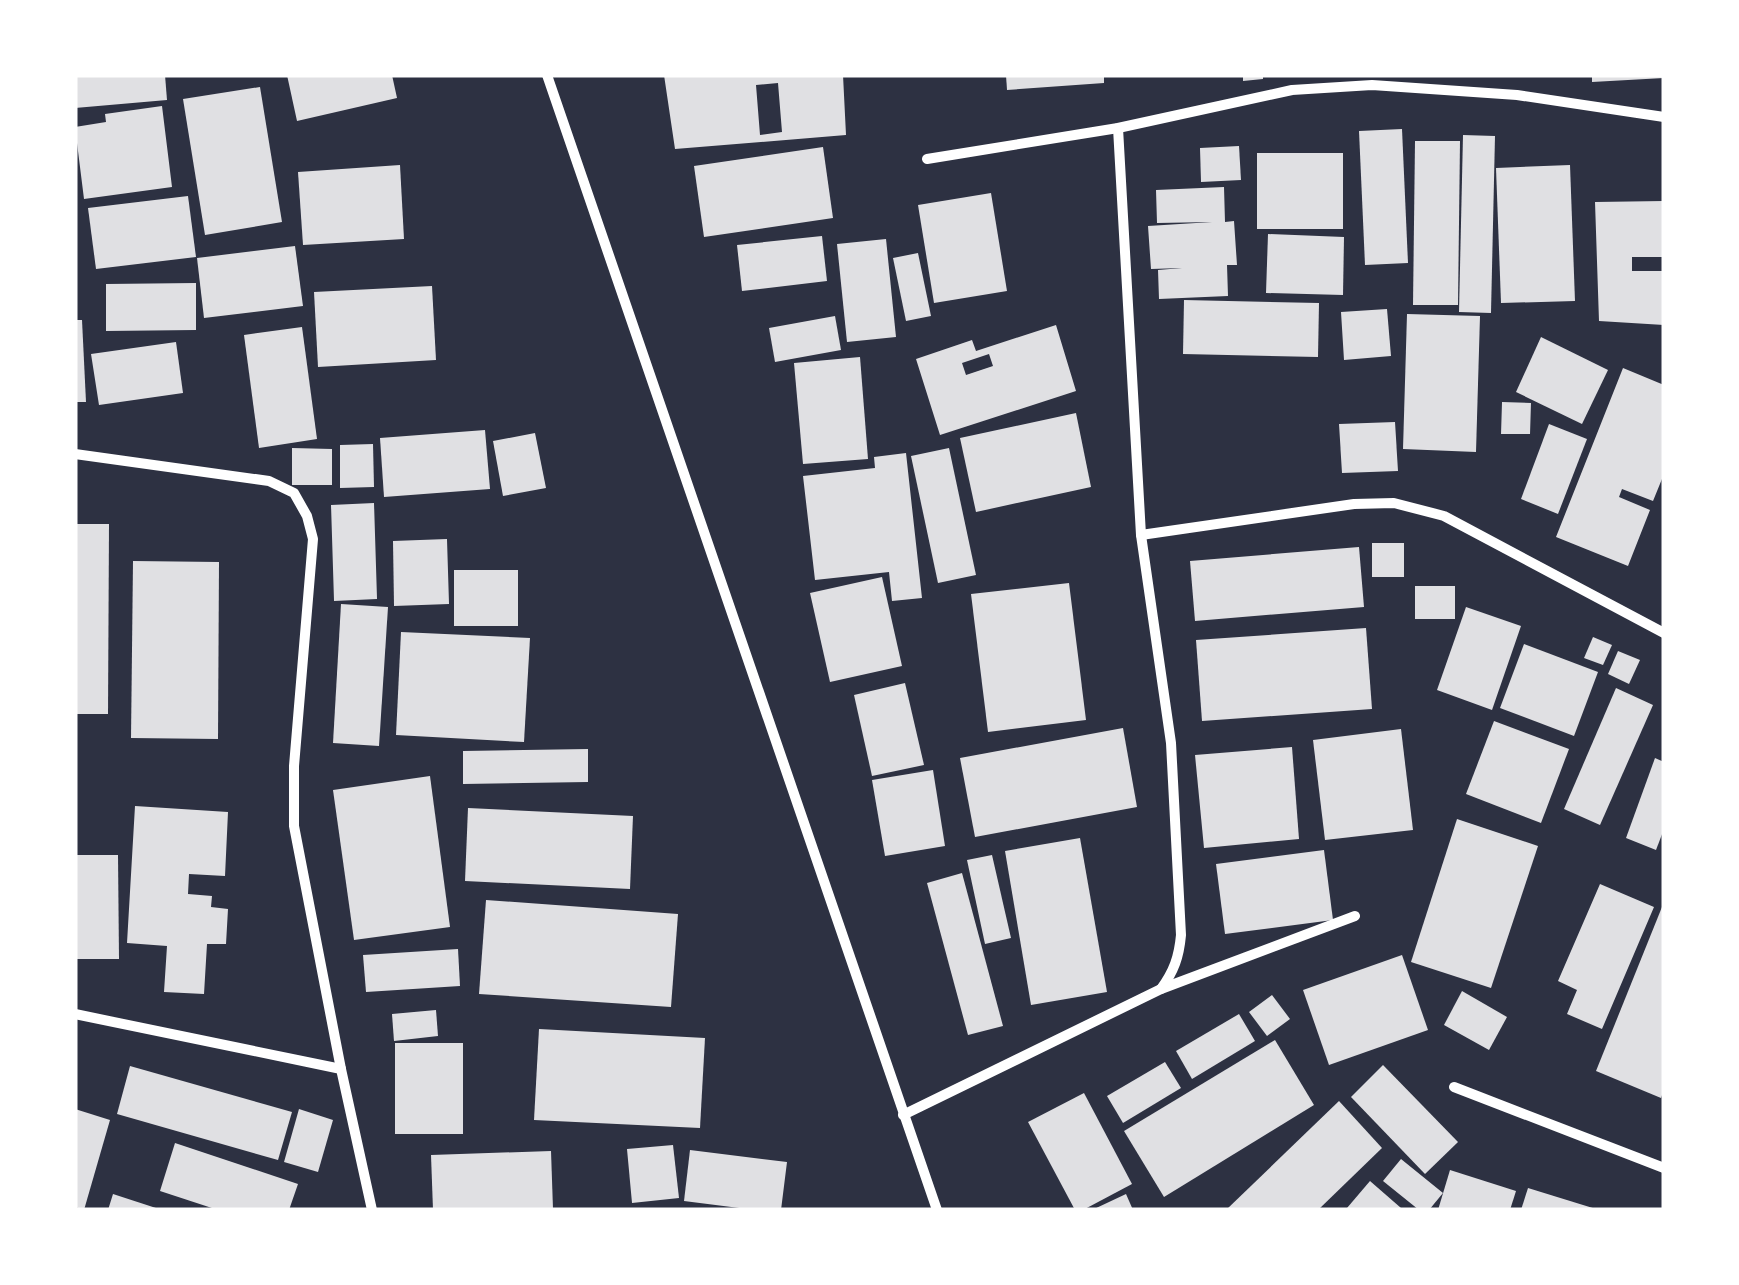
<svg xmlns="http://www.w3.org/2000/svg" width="1739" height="1285" font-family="Mulish,sans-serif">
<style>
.building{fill:#e0e0e3;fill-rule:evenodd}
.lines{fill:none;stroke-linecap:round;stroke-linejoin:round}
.minor{stroke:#fff;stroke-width:10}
</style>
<rect width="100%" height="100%" fill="#2d3142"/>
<g class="building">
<path d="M75,75H165L167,100L75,108Z"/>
<path d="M287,75H392L397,98L297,121Z"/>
<path d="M664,75H843L846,135L675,149ZM778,83L782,132L760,135L756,85Z"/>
<path d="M1006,75H1104V83L1007,90Z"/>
<path d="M1243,75H1263V79L1243,81Z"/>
<path d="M1592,75H1664V78L1592,82Z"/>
<path d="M260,87L282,222L205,235L183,99Z"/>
<path d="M162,106L172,187L84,199L75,127L106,122L105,114Z"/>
<path d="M1402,129L1408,263L1365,265L1359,131Z"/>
<path d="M1463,135L1495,136L1491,313L1459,312Z"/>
<path d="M1415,141H1460L1458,305H1413Z"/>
<path d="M1239,146L1241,180L1201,182L1200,148Z"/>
<path d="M823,147L833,218L704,237L694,166Z"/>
<rect x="1257" y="153" width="86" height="76"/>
<path d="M400,165L404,239L303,245L298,172Z"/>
<path d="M1570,165L1575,301L1501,303L1496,168Z"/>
<path d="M1224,187L1225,222L1234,221L1237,265H1227L1228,296L1159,299L1158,270L1182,268L1151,269L1148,226L1212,222L1157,223L1156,190Z"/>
<path d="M991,193L1007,291L934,303L918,205Z"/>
<path d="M188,196L196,257L96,269L88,208Z"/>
<path d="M1664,201V257H1632V271H1664V325L1599,321L1595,202Z"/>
<path d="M1268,234L1344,237L1343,295L1266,293Z"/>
<path d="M822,236L827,281L742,291L737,245Z"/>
<path d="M886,239L896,337L847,342L837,244Z"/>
<path d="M295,246L303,306L204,318L197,258Z"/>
<path d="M918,253L931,316L906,321L893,258Z"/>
<path d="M196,283V330L106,331V284Z"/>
<path d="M432,286L436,360L318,367L314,292Z"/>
<path d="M1184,300L1319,303L1318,357L1183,354Z"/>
<path d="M1387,309L1391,356L1344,360L1341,312Z"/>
<path d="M1407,314L1480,316L1476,452L1403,449Z"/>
<path d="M835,316L841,350L775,362L769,328Z"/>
<path d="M75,320H82L86,402H75Z"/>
<path d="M1056,325L1076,391L940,435L916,359L972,340L976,351ZM989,354L993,366L966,375L962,363Z"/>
<path d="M302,327L317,439L259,448L244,335Z"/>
<path d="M1541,337L1608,370L1582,424L1516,392Z"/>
<path d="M176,342L183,393L99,405L91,354Z"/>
<path d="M860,357L868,459L803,464L794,363Z"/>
<path d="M1623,368L1664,385V474L1653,501L1622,489L1619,497L1650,510L1628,566L1556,537Z"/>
<path d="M1502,402L1531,403L1530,434H1501Z"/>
<path d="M1076,413L1091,487L976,512L960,438Z"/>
<path d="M1395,422L1398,471L1342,473L1339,424Z"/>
<path d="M1549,424L1587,439L1558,514L1521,499Z"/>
<path d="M485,430L490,489L384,497L380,438Z"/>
<path d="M535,433L546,488L503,496L493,441Z"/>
<path d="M373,444L374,487L340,488V445Z"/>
<path d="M292,448L332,449V485H292Z"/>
<path d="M949,448L976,575L938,583L911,456Z"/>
<path d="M906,453L922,598L892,601L889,572L815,580L803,476L875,468L874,457Z"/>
<path d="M374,503L377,599L334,601L331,505Z"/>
<path d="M75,524H109L108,714H75Z"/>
<path d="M447,539L449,604L394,606L393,541Z"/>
<rect x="1372" y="543" width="32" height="34"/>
<path d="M1359,547L1364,607L1195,621L1190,561Z"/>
<path d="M133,561L219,562L218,739L131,738Z"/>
<rect x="454" y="570" width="64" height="56"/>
<path d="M882,577L902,666L830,682L810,593Z"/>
<path d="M1069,583L1086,720L988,732L971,594Z"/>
<rect x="1415" y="586" width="40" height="33"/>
<path d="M341,604L388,607L379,746L333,743Z"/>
<path d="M1466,607L1521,626L1492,710L1437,690Z"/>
<path d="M1366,628L1372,709L1202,721L1196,640Z"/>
<path d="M401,632L530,638L524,742L396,735Z"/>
<path d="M1593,637L1612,645L1603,665L1584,658Z"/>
<path d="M1524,644L1598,672L1574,736L1500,708Z"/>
<path d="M1618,651L1640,660L1629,684L1608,674Z"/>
<path d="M905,683L924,765L872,776L854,695Z"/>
<path d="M1616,688L1653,705L1600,825L1564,809Z"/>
<path d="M1494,721L1569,749L1541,823L1466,794Z"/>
<path d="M1123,728L1137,807L975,837L960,758Z"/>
<path d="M1401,729L1413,830L1325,840L1313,740Z"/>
<path d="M1292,747L1299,839L1204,848L1195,755Z"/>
<path d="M588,749V782L463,784V751Z"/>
<path d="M1655,758L1664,762V829L1656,850L1626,838Z"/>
<path d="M933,770L945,846L885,856L872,780Z"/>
<path d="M430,776L450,927L354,940L333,790Z"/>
<path d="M135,806L228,812L225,876L189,874L188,894L212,896L211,907L228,909L226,944H207L204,994L164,992L167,946L127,943Z"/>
<path d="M468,808L633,816L630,889L465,881Z"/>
<path d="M1457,819L1538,846L1491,988L1411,962Z"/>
<path d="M1080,838L1107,992L1031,1005L1005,851Z"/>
<path d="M1324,850L1333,920L1225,934L1216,864Z"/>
<path d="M75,855H118L119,959H75Z"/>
<path d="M992,855L1011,938L985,944L967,860Z"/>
<path d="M962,873L1003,1026L968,1035L927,883Z"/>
<path d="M1600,884L1654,907L1602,1029L1567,1014L1577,990L1558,981Z"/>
<path d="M486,900L678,914L671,1007L479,994Z"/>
<path d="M1664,902V1089L1661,1098L1596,1071Z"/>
<path d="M458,949L460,986L366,992L363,955Z"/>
<path d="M1402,955L1428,1030L1329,1065L1303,990Z"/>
<path d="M1462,991L1507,1017L1489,1050L1444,1025Z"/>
<path d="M1272,995L1290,1019L1267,1036L1249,1012Z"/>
<path d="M436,1010L438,1036L394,1041L392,1014Z"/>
<path d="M1239,1014L1255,1041L1192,1079L1176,1051Z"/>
<path d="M539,1029L705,1038L700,1128L534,1120Z"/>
<path d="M1275,1040L1314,1105L1164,1197L1124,1131Z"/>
<rect x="395" y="1043" width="68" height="91"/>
<path d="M1165,1062L1181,1088L1123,1123L1107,1096Z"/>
<path d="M1383,1065L1458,1142L1425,1174L1351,1097Z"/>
<path d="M130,1066L292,1112L278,1160L117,1114Z"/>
<path d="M1084,1093L1132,1184L1083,1210H1075L1028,1122Z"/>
<path d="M1339,1101L1382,1148L1318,1210H1226Z"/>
<path d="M75,1109L110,1120L84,1210L75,1207Z"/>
<path d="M299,1109L333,1120L318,1172L284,1162Z"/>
<path d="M175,1143L298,1184L289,1210H218L160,1191Z"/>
<path d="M673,1145L679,1198L632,1203L627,1149Z"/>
<path d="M690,1150L787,1162L781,1210H755L684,1201Z"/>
<path d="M551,1151L553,1209L433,1210L431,1155Z"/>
<path d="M1401,1159L1443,1193L1429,1210H1419L1383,1181Z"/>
<path d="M1450,1170L1516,1191L1510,1210H1438Z"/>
<path d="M1370,1181L1401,1208L1400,1210L1347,1208Z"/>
<path d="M1528,1188L1596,1209V1210H1521Z"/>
<path d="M113,1194L159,1209V1210H108Z"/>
<path d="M1126,1194L1133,1210H1092Z"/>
</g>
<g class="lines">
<g class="minor">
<path d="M547,75L937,1210"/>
<path d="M1118,128L1141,535L1171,743L1181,935C1179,957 1174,971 1161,989"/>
<path d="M927,159L1118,128L1292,90L1372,85L1517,95L1664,117"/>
<path d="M75,454L269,481L294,493L307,516L313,539L294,766V826L341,1069"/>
<path d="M1141,535L1354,504L1394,503L1444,516L1664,633"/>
<path d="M75,1014L341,1069L372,1210"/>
<path d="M1454,1087L1664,1168"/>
<path d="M903,1115L1161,989L1355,916"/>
</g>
</g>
<rect width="1739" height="1285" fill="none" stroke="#ffffff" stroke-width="155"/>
</svg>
